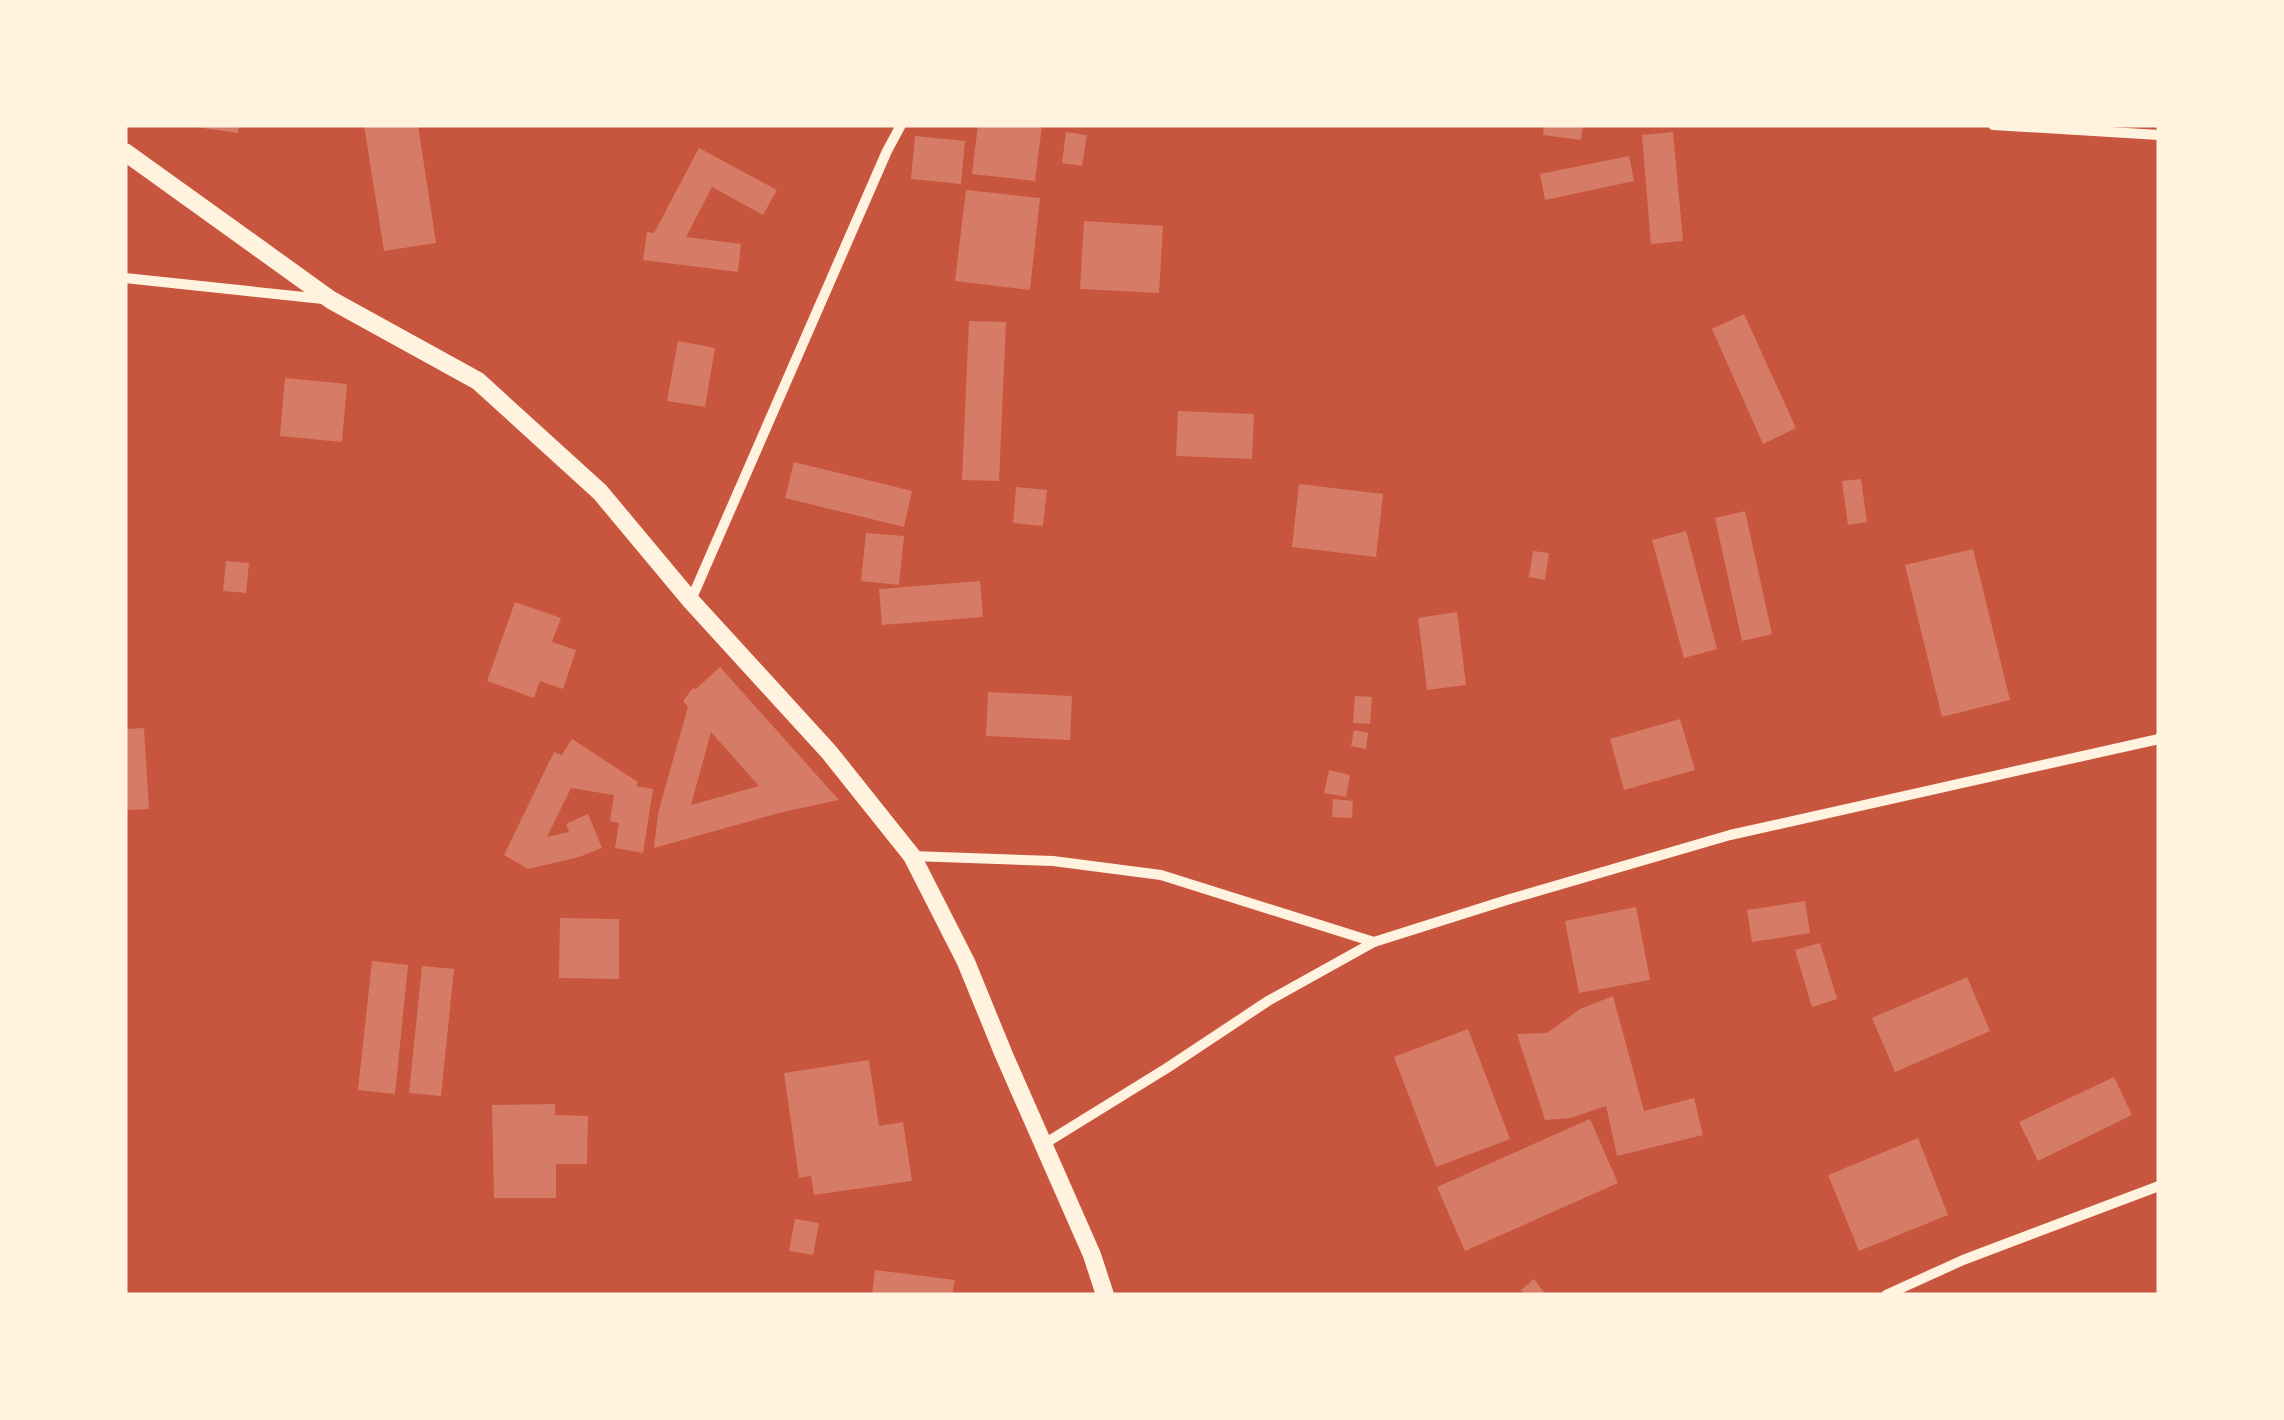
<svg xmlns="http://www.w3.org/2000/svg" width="2284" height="1420" font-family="Cabin,sans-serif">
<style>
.building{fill:#d67c66;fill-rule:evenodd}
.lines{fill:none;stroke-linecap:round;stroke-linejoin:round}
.minor{stroke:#fff3e0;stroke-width:10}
.tertiary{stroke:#fff3e0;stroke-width:18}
</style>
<rect width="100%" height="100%" fill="#c8553d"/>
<g class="building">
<path d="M196,125H239L238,133L196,127Z"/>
<path d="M364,125H418L436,243L384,251Z"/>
<path d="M978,125H1042L1035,181L972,174Z"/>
<path d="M1544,125H1583L1581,140L1543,135Z"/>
<path d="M1066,132L1087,135L1082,166L1062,163Z"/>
<path d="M1673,132L1683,241L1651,244L1642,135Z"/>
<path d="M915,136L965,141L961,184L911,179Z"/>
<path d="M699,148L777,190L763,215L712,187L686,237L741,244L738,272L643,260L647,232L654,233Z"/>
<path d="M1629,156L1634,181L1545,200L1540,174Z"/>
<path d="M966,190L1040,198L1030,290L955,281Z"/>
<path d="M1084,221L1163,226L1159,293L1080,289Z"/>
<path d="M1744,314L1796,428L1763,444L1712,329Z"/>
<path d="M969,321L1006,322L999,481L962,480Z"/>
<path d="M678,341L715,348L705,407L667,401Z"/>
<path d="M285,378L347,384L342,442L280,436Z"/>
<path d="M1178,411L1254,414L1252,459L1176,456Z"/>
<path d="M794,462L912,491L904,527L785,498Z"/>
<path d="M1861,479L1867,522L1848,525L1842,481Z"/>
<path d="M1299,484L1383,494L1376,557L1292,547Z"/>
<path d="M1016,487L1047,490L1043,526L1013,523Z"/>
<path d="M1745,511L1772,634L1742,641L1715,518Z"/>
<path d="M1686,531L1717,649L1684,658L1652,540Z"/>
<path d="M866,533L904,536L899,585L861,581Z"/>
<path d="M1973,549L2010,700L1942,717L1905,565Z"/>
<path d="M1533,551L1549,553L1545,580L1529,577Z"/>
<path d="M226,561L249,563L246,593L223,591Z"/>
<path d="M980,581L983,617L882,625L879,589Z"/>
<path d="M515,602L561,618L552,642L576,650L563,689L540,681L534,698L487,681Z"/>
<path d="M1457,612L1466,685L1427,690L1418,618Z"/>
<path d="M720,667L839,800L783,812L654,848L658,814H660L658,813L688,707L683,701L693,688L696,689ZM711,732L759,786L691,805Z"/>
<path d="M988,692L1072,696L1070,740L986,736Z"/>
<path d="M1355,696L1372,697L1370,724L1353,723Z"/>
<path d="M1680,719L1695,770L1624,790L1610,739Z"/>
<path d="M144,728L149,809L125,810V729Z"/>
<path d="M1354,730L1368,733L1366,749L1351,746Z"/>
<path d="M572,739L638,782L636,786L653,789L643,853L615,848L619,823L610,821L614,795L571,788L547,837L569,832L566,824L588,814L602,848L579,857L528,869L504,855L554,752L562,755Z"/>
<path d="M1329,770L1350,775L1346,797L1324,793Z"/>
<path d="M1333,799L1353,801L1352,818L1332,817Z"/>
<path d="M1805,901L1810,933L1752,942L1747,910Z"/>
<path d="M1636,907L1650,980L1579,993L1565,921Z"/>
<path d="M560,918L619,919V979L559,978Z"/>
<path d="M1820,943L1837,999L1812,1007L1795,950Z"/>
<path d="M372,961L408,965L395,1094L358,1090Z"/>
<path d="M422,966L454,969L441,1096L409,1093Z"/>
<path d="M1967,977L1990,1031L1895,1072L1872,1018Z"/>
<path d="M1613,996L1644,1111L1694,1098L1703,1135L1617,1156L1606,1106L1571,1118L1545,1120L1517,1034L1547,1033L1580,1009Z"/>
<path d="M1468,1029L1510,1139L1436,1167L1394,1057Z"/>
<path d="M869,1060L879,1126L903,1122L912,1181L814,1195L811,1176L799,1178L784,1073Z"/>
<path d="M2114,1077L2132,1115L2038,1161L2019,1122Z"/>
<path d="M555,1104V1115L588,1116L587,1164H556V1198H494L492,1105Z"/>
<path d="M1590,1119L1618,1183L1465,1251L1437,1187Z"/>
<path d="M1918,1138L1948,1215L1859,1251L1828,1175Z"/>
<path d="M795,1219L819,1223L813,1255L789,1251Z"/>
<path d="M875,1270L955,1280L952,1295H872Z"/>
<path d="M1534,1279L1546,1295H1525L1521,1290Z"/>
</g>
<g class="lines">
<g class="minor">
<path d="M1993,125L2159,135"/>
<path d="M125,278L323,299"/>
<path d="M691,600L887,151L901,125"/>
<path d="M912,856L1053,861L1161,875L1374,942"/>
<path d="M1044,1144L1167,1068L1268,1001L1374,942L1510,899L1730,835L2159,739"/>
<path d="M1886,1295L1963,1260L2159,1186"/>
</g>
<path class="tertiary" d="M125,152L331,300L478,381L600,492L691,601L829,752L912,856L966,962L1004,1055L1092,1255L1105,1295"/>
</g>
<rect width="2284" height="1420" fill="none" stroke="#fff3e0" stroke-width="255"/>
</svg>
